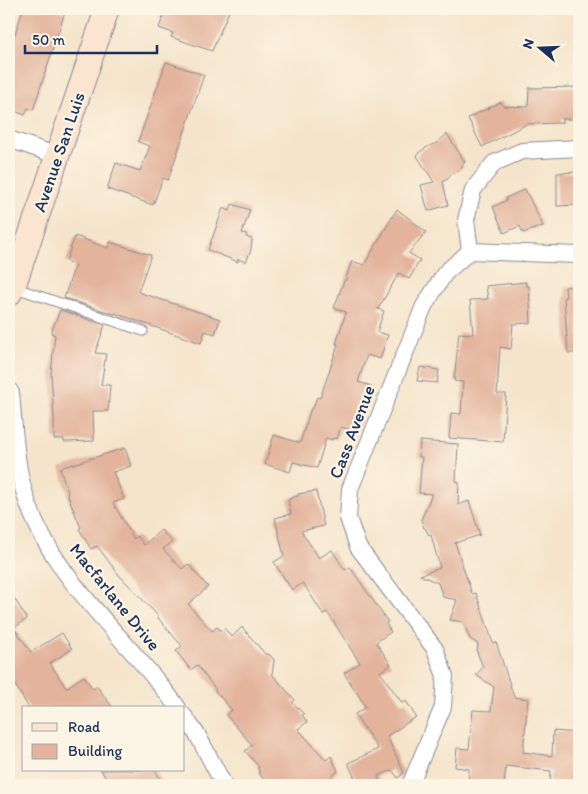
<svg xmlns="http://www.w3.org/2000/svg" width="588" height="794" font-family="Itim,sans-serif">
<style>
.building{fill:#e3b39b}
.lines{fill:none;stroke-linecap:round;stroke-linejoin:round}
.lane-casing{stroke:#888a94;stroke-width:11}
.street-casing{stroke:#888a94;stroke-width:18}
.secondary-casing{stroke:#888a94;stroke-width:26}
.lane{stroke:#fff;stroke-width:9}
.street{stroke:#fff;stroke-width:16}
.secondary{stroke:#fce5d0;stroke-width:24}
.labels{text-anchor:middle;dominant-baseline:central;stroke-width:4.5;stroke-linejoin:round;paint-order:stroke}
.street-label{font-size:18px;fill:#1b2f5e;stroke:#fcf5e5}
</style>
<rect width="100%" height="100%" fill="#fcf5e5"/>
<filter id="ink" filterUnits="userSpaceOnUse"><feTurbulence type="fractalNoise" baseFrequency=".02" numOctaves="2"/><feDisplacementMap in="SourceGraphic" scale="10" xChannelSelector="R" yChannelSelector="G"/><feConvolveMatrix kernelMatrix="1 2 1 2 8 2 1 2 1" color-interpolation-filters="sRGB"/></filter>
<filter id="wash" filterUnits="userSpaceOnUse"><feTurbulence type="fractalNoise" baseFrequency=".0096" numOctaves="4" result="noise"/><feDisplacementMap in="SourceGraphic" scale="20" xChannelSelector="R" yChannelSelector="G"/><feGaussianBlur stdDeviation="1.12" result="paint"/><feColorMatrix in="noise" values="0 0 0 0 0 0 0 0 0 0 0 0 0 0 0 0 0 1.4 0 .05"/><feComposite in="paint" operator="in"/></filter>
<g filter="url(#wash)">
<rect width="100%" height="100%" fill="#f5e4cb"/>
<g id="blocks">
<g class="building">
<path d="M23,9H55L65,12L33,110L28,108L25,115L9,109V53Z"/>
<path d="M166,9H230L212,51L171,37L173,33L159,28Z"/>
<path d="M166,62L204,75L168,180L163,178L153,205L107,189L116,163L140,171L150,146L138,142Z"/>
<path d="M579,87V119H562V123L527,124L482,147L468,118L501,102L503,106L528,107L529,88Z"/>
<path d="M447,134L465,162L463,164L462,168L450,175L449,178L443,182L448,205L428,211L421,185L434,182L417,156L419,154L418,153L429,146L437,143Z"/>
<path d="M579,172V205L557,206V173Z"/>
<path d="M525,189L543,226L523,233L520,226L504,233L493,207L507,200L506,198Z"/>
<path d="M232,204L250,210L242,233L247,234L246,237L252,239L251,250L246,262L238,259V262L208,250L223,208L230,211Z"/>
<path d="M397,209L426,232L409,253L420,260L409,279L399,273L378,309L384,311L377,332L388,335L380,359L367,355L358,382L371,386L356,432L341,427L337,439L333,438L332,440L326,438L317,468L293,462L290,472L265,464L274,435L300,443L311,408H313L317,397L320,398L335,354L338,344H336L346,312L334,308L344,281H345L352,261L364,265Z"/>
<path d="M75,236L108,248L110,242L151,255L138,292L220,319L215,334L205,331L201,343L114,313V314L64,298L75,265L66,261Z"/>
<path d="M526,282V286H529L531,323L513,324L511,349L500,347L497,394H506L503,442L449,438L451,413L461,414L463,382L454,381L459,333L473,334L470,300L488,299L486,286Z"/>
<path d="M579,286V353H568L564,297H566L565,287Z"/>
<path d="M60,310L105,325L95,353L106,354L101,385H110L108,411H93L94,441L64,442V439H54V418L51,373L55,335L51,333Z"/>
<path d="M420,367L439,370L437,383L417,381Z"/>
<path d="M420,441L458,444L456,481L459,482L458,505L469,501L480,535L455,543L472,594L476,593L493,643L496,642L514,697L528,699L523,752L552,756L553,731L578,733L574,785H555V782H550L551,771L506,766L504,785H468L469,769L455,767L457,748L469,749L473,710L491,711L494,687L476,675L483,667L477,652L478,644L470,639L463,622L450,620L457,600L443,597L438,583L420,575L440,568L431,535L428,534L426,529L424,528L421,520L432,494L419,493L422,457H419Z"/>
<path d="M125,448L131,466L113,472L124,499L113,503L134,539L137,536L144,545L161,530L172,542L163,549L182,569L188,564L208,587L188,604L212,631L217,627L221,631L224,628L232,637L242,627L265,654L270,655L274,660L272,674L295,700L292,702L304,714L302,715L307,722L298,729L326,760L331,756L338,771L322,785H268L258,772L260,771L257,768L259,767L245,751L252,745L226,715L232,710L215,691L216,690L197,665L191,670L176,651L182,646L158,618L159,617L119,575L97,546L91,549L79,529L81,528L67,494L68,493L60,468Z"/>
<path d="M316,491L324,526L301,531L319,558L332,550L345,570L350,567L388,622L386,624L391,632L376,642L391,665L380,672L402,703L406,701L416,717L387,736L404,773L398,778L392,770L378,776L379,780L367,785H358L348,763L378,749L355,714L366,707L344,673L360,663L327,612L323,614L303,583L292,590L274,562L284,556L275,518L291,514L288,500L291,499L290,498L298,496V494Z"/>
<path d="M9,590L27,619L14,628L31,652L62,633L72,649L50,663L66,688L84,676L93,689L97,686L113,708H29L9,675Z"/>
<path d="M101,770H155L164,785H110Z"/>
</g>
</g>
</g>
<g filter="url(#ink)">
<use href="#blocks" fill-opacity="0" stroke="#888a94" stroke-width="1"/>
<g class="lines">
<g class="lane-casing">
<path id="lane" d="M13,287L143,331"/>
</g>
<g class="street-casing">
<g id="street">
<path d="M9,139L58,156"/>
<path d="M470,251L466,220L473,190L494,163L522,151L579,148"/>
<path d="M9,390L11,393C14,425 15,457 23,488C47,577 127,636 178,708"/>
<path d="M184,716L198,736L224,785"/>
<path d="M410,785L443,707L445,676L435,649L358,547L348,518L350,489L424,306L445,273L470,251L579,255"/>
</g>
</g>
<g class="secondary-casing">
<path id="secondary" d="M9,294L13,287L107,9"/>
</g>
<use href="#lane" class="lane"/>
<use href="#street" class="street"/>
<use href="#secondary" class="secondary"/>
</g>
</g>
<g class="labels">
<g class="street-label">
<text transform="translate(59 152) rotate(-71)">Avenue San Luis</text>
<text transform="translate(352 432) rotate(-69)">Cass Avenue</text>
<text transform="translate(115 597) rotate(51)">Macfarlane Drive</text>
</g>
</g>
<rect width="588" height="794" fill="none" stroke="#fcf5e5" stroke-width="30"/>
<rect x="22" y="706" width="162" height="65" fill="#fcf5e5" stroke="#a2a6af"/>
<rect x="32" y="723" width="25" height="8" fill="#fce5d0" stroke="#a2a6af"/>
<text x="68" y="732" font-size="15" fill="#1b2f5e">Road</text>
<rect x="32" y="744" width="25" height="15" fill="#e3b39b" stroke="#a2a6af"/>
<text x="68" y="756" font-size="15" fill="#1b2f5e">Building</text>
<g transform="translate(540 48) rotate(289)" stroke="#fcf5e5" stroke-width="4" paint-order="stroke">
<path d="M0-4L9 19L0 12L-9 19Z" fill="#1b2f5e"/>
<text y="-8" font-size="14" font-weight="bold" text-anchor="middle" fill="#1b2f5e">N</text>
</g>
<path d="M25 45v8h132v-8" fill="none" stroke="#1b2f5e" stroke-width="2.5"/>
<text x="32" y="45" font-size="15" fill="#1b2f5e" stroke="#fcf5e5" stroke-width="4" paint-order="stroke">50 m</text>
</svg>
